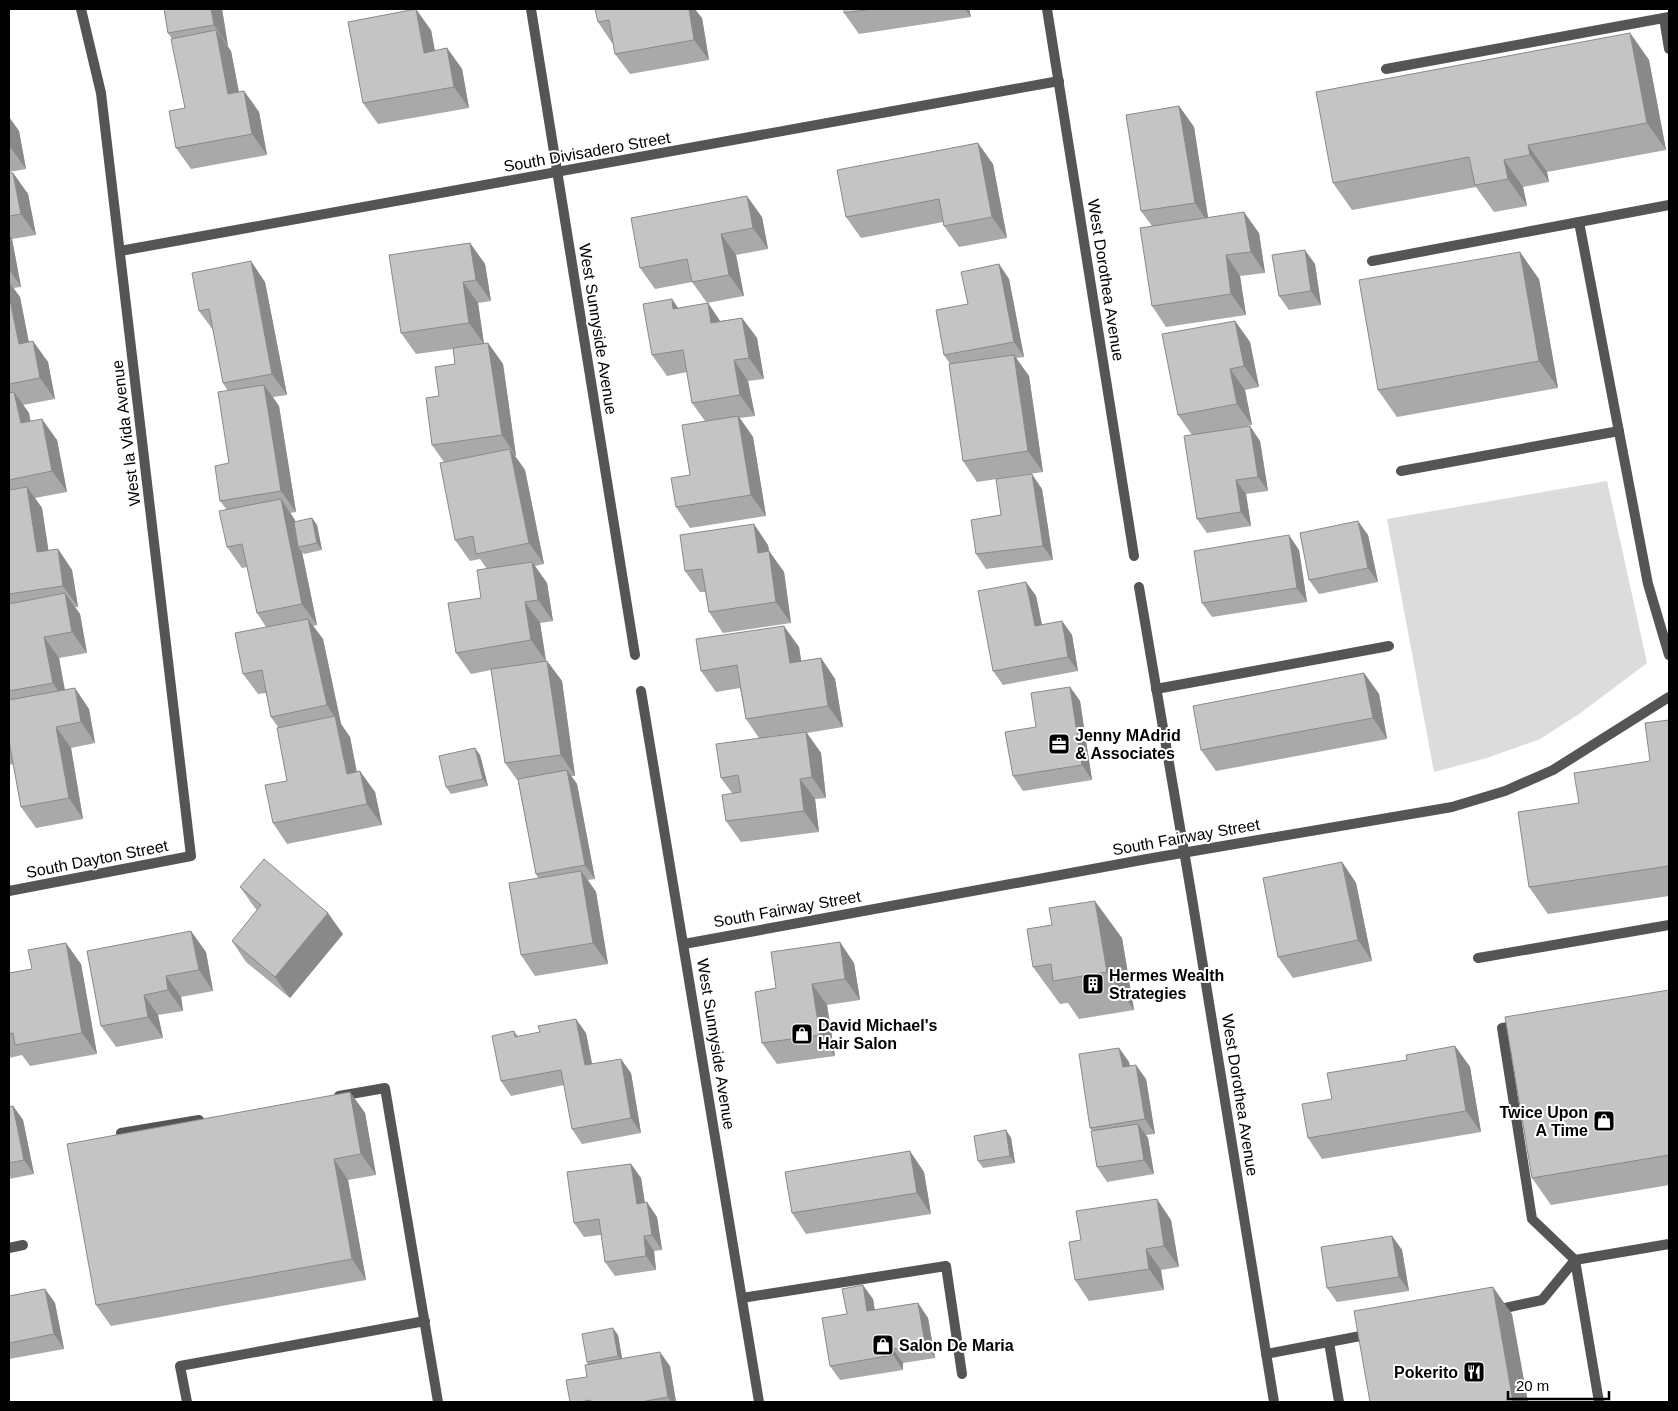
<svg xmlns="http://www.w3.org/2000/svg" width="1678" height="1411" font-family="Helvetica,sans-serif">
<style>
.green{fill:#dcdcdc}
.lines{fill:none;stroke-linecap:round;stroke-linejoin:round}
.lane{stroke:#555;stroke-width:10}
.street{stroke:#555;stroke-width:10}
.wall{fill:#a9a9a9}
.shaded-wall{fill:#898989}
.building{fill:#c4c4c4;stroke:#898989}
.labels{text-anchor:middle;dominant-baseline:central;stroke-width:4;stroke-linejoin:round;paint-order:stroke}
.street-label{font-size:16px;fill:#000;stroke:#fff}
.poi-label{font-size:16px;font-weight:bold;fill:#000;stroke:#fff;text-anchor:start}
</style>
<rect width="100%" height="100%" fill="#fff"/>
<path class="green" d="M1607,481L1647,663L1579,714L1540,739L1487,758L1434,772L1387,519Z"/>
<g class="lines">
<g class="lane">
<path d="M1664,18L1669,49"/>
<path d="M1386,69L1669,17"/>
<path d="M1579,222L1669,205"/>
<path d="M1372,261L1579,222L1648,584L1669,655"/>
<path d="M1401,471L1619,431"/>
<path d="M1156,689L1389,646"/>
<path d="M1478,958L1669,925"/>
<path d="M1519,1025L1502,1028L1532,1219L1575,1260L1599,1402"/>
<path d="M339,1096L385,1088L438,1402"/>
<path d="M121,1133L199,1120"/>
<path d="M9,1248L23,1245"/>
<path d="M742,1298L946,1266L962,1374"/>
<path d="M1496,1310L1542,1300L1575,1260L1669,1244"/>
<path d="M1329,1342L1339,1402"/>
<path d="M1266,1354L1371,1334"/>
<path d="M187,1402L180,1366L425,1321"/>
</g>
<g class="street">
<path d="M531,9L635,655"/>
<path d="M1047,9L1134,556"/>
<path d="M120,251L1059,81"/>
<path d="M1139,587L1191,892L1274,1402"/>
<path d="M641,691L759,1402"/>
<path d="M9,891L191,856L101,93L81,9"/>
<path d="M684,944L1147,859L1452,807L1505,791L1553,770L1669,697"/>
</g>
</g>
<g class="wall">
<path d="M164,9H222L228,46V47L231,51L239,92L244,91L259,112L267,155L191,169L176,148L185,108L172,39L168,33Z"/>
<path d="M595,9L702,18L709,60L630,74L615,54L613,43H612L598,22Z"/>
<path d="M844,9H969L971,17L859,34L844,13Z"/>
<path d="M431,30L435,51L447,48L462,69L469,108L378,124L363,103Z"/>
<path d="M1630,33L1649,60L1666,150L1547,172L1549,182L1523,187L1527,206L1494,212L1476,187L1352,210L1333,183Z"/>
<path d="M1179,106L1194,127L1208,217L1259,233L1265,273L1240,276L1246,315L1166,327L1152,306V226L1141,211Z"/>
<path d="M9,117L19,131L26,169L9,172Z"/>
<path d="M993,164L1007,238L959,247L944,226L943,222L861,238L846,217Z"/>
<path d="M9,173H13L28,194L36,235L12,239L21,287L13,288L20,297L29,342L48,362L55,399L23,405L29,413L30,422L57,440L67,492L35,498L42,508L48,551L58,549L72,570L78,607H75L80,614L87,653L59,658L65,690L89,709L95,743L71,748L83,819L36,828L21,807L14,764L9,765Z"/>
<path d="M762,217L768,249L736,255L744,296L707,303L692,282L655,289L640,268Z"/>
<path d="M470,243L485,264L491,301L478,303L484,344L488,343L503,364L516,456H515L525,470L544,564L535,566L547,583L553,621L540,623L546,661H547L562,681L575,776H571L577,784L595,879L588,880L596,892L608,964L535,976L521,955L538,878L536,874L518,781L505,763L491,670L471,674L456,653L481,598L487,569L480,559L470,561L455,540L444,462L432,445L439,396L455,364L453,349L416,354L401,333Z"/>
<path d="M999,264L1009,279L1024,357L1016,358L1029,376L1043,472L977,482L963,461L950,364L944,355L968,304Z"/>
<path d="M1315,264L1321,305L1289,310L1279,296Z"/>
<path d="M1539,279L1558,388L1397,417L1378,390Z"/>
<path d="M265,282L287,395L273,397L279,406L296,512L290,513L296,522L312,518L317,525L322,550L304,554L302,552L317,625L313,626L323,639L341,724L350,737L357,772L375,792L382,825L287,844L273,823L287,781L278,727L271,717L266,693L258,694L243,674L266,627L257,613L247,567L242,568L227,547V510L220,501L229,463L228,391L223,383L213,330L199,311Z"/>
<path d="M672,299L678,308L708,303L720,321L742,318L757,338L764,379L748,381L755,416L740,418L753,437L766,516L690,528L676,507L690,475L705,421L692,403L687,372L667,376L652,355Z"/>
<path d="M1235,321L1250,342L1259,387L1245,390L1252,425L1214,432L1260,441L1268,491L1246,494L1251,526L1207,533L1197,519L1192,435L1178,415Z"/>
<path d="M1042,489L1053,560L986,569L976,554L1001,515Z"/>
<path d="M1368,535L1378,582L1319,594L1309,580Z"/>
<path d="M768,545L769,551L784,572L791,623L723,633L709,612L705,592H700L685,571Z"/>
<path d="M1299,550L1307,602L1212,617L1202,603Z"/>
<path d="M1026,582L1036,596L1042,625L1062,621L1072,635L1078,671L1003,685L993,671Z"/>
<path d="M799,647L801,661L821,658L835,679L843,727L807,733L821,753L826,798L815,799L819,832L741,842L726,821L732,793L721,778L759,738L746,719L740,688L716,692L701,671Z"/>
<path d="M1364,673L1379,694L1387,739L1216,771L1201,750Z"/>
<path d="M1070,687L1080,701L1092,780L1023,791L1013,776L1036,727Z"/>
<path d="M1669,720V896L1548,914L1529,887L1579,803L1650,761Z"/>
<path d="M480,755L488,786L451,794L446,787Z"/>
<path d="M1342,862L1356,883L1372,961L1293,978L1278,957Z"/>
<path d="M240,887L343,934L290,998L246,962L232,941L257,910L255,908Z"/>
<path d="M1052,925L1122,938L1134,1010L1079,1019L1068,1003L1060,1004L1033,967Z"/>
<path d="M87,951L206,952L213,991L181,997L183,1011L158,1015L163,1038L116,1047L101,1026Z"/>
<path d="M854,963L860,1000L827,1005L835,1056L777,1064L762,1043L776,988Z"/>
<path d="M81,964L97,1054L30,1066L22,1055L9,1058V973Z"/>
<path d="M1669,990V1185L1551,1205L1532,1178Z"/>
<path d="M514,1031L518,1036L586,1033L592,1064L631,1073L641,1133L582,1144L572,1129L564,1085L511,1096L501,1081Z"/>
<path d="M1455,1046L1470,1067L1481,1132L1322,1159L1308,1138L1332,1099L1407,1060Z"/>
<path d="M1119,1048L1129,1062L1130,1066L1146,1079L1155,1134L1146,1135L1148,1138L1154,1174L1107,1182L1097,1167L1092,1131L1090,1128Z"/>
<path d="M350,1092L365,1113L376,1175L348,1180L366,1280L111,1326L96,1305Z"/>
<path d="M13,1106L23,1120L34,1174L9,1179V1107Z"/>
<path d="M1006,1130L1011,1138L1015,1163L983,1168L978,1161Z"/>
<path d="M631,1164L641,1178L645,1203L657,1217L662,1250L654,1251L656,1270L615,1276L605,1262L601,1235L584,1237L574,1223Z"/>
<path d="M924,1172L931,1214L806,1234L792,1213Z"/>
<path d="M1171,1220L1179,1267L1161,1270L1164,1290L1089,1301L1075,1280L1081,1240Z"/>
<path d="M1392,1236L1402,1250L1409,1291L1337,1302L1327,1288Z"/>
<path d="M45,1289L55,1303L64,1349L9,1359V1296Z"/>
<path d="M873,1299L875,1310L918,1303L928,1318L935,1358L903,1363V1370L840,1380L830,1366L847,1314Z"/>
<path d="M618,1335L622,1359L670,1366L676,1402H570L587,1377L588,1365L587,1362Z"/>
</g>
<g class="shaded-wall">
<path d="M211,9H222L228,46L214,25Z"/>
<path d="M416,9L431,30L439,74L424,53Z"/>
<path d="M689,9H695L702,18L709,60L694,40Z"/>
<path d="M965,9H969L971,17Z"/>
<path d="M216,30L231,51L243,114L228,94Z"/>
<path d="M1630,33L1649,60L1666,150L1647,123Z"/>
<path d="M447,48L462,69L469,108L454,87Z"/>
<path d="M244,91L259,112L267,155L252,134Z"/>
<path d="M1179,106L1194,127L1209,224L1195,203Z"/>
<path d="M9,117L19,131L26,169L11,148L9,136Z"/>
<path d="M978,143L993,164L1007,238L992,217Z"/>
<path d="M1528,145L1547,172L1549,182L1530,155Z"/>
<path d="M1504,160L1523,187L1527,206L1508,179Z"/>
<path d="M13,173L28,194L36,235L21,214Z"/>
<path d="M747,196L762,217L768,249L753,228Z"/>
<path d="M1244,212L1259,233L1265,273L1251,252Z"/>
<path d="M9,234L12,239L21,287L9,269Z"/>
<path d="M721,234L736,255L744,296L729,275Z"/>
<path d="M470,243L485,264L491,301L476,280Z"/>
<path d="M1305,250L1315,264L1321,305L1311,291Z"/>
<path d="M1520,252L1539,279L1558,388L1539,361Z"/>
<path d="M1226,255L1240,276L1246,315L1231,294Z"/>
<path d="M251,261L265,282L287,395L272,374Z"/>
<path d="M999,264L1009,279L1024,357L1014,342Z"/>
<path d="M9,282L20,297L33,365L19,344L9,295Z"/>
<path d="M463,282L478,303L484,344L469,323Z"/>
<path d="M672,299L686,320L673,309Z"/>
<path d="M708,303L722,324L711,323Z"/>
<path d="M742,318L757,338L764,379L749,358Z"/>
<path d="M1235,321L1250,342L1259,387L1244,366Z"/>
<path d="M33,341L48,362L55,399L40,378Z"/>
<path d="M488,343L503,364L516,456L502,435Z"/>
<path d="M1014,355L1029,376L1043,472L1028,451Z"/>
<path d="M734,360L748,381L755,416L740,395Z"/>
<path d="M1230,369L1245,390L1252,425L1237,404Z"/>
<path d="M264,385L279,406L296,512L281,491Z"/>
<path d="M14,392L29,413L35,444L21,423Z"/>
<path d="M738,416L753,437L766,516L751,495Z"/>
<path d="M42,419L57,440L67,492L52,471Z"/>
<path d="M1250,426L1260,441L1268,491L1258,477Z"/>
<path d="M510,449L525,470L544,564L529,543Z"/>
<path d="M1032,474L1042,489L1053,560L1043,546Z"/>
<path d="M1236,480L1246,494L1251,526L1241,512Z"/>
<path d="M27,487L42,508L52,573L37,552Z"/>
<path d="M281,499L295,520L301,547H298L302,552L317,625L302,604Z"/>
<path d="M312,518L317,525L322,550L317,543Z"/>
<path d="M1358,521L1368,535L1378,582L1368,568Z"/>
<path d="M754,524L768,545L769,551L784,572L791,623L776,602L758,553Z"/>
<path d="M1289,535L1299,550L1307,602L1297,588Z"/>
<path d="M58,549L72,570L78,607L63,586Z"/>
<path d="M532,562L547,583L553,621L538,600Z"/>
<path d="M1026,582L1036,596L1045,640L1035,626Z"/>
<path d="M65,593L80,614L87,653L72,632Z"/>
<path d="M525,602L540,623L546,661L531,640Z"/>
<path d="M308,619L323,639L341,724L350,737L361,795L347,774L336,719L327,705Z"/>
<path d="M1062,621L1072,635L1078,671L1068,657Z"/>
<path d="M784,626L799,647L805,684L790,663Z"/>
<path d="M44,637L59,658L67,704L53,683Z"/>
<path d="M821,658L835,679L843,727L828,706Z"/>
<path d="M547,661L562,681L575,776L561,755Z"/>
<path d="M1364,673L1379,694L1387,739L1373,718Z"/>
<path d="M1070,687L1080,701L1092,780L1082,765Z"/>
<path d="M75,688L89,709L95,743L81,722Z"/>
<path d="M56,727L71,748L83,819L69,798Z"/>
<path d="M806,732L821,753L826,798L812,777Z"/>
<path d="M475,748L480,755L488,786L483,779Z"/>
<path d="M567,770L577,784L595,879L585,865Z"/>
<path d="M360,771L375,792L382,825L367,804Z"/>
<path d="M800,779L815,799L819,832L804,811Z"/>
<path d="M1342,862L1356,883L1372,961L1358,940Z"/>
<path d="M581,871L596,892L608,964L593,943Z"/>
<path d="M1095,901L1122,938L1134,1010L1107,972Z"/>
<path d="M328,913L343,934L290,998L275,977Z"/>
<path d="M191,931L206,952L213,991L199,970Z"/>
<path d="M840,942L854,963L860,1000L845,979Z"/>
<path d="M66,943L81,964L97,1054L82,1033Z"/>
<path d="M166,976L181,997L183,1011L168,990Z"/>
<path d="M812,984L827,1005L835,1056L820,1035Z"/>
<path d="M144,995L158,1015L163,1038L148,1017Z"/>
<path d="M576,1019L586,1033L595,1079L585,1065Z"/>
<path d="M1455,1046L1470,1067L1481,1132L1466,1111Z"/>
<path d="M1119,1048L1129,1062L1133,1082L1123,1067Z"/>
<path d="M621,1059L631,1073L641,1133L631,1118Z"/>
<path d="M1136,1065L1146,1079L1155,1134L1145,1119Z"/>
<path d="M350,1092L365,1113L376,1175L361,1154Z"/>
<path d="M13,1106L23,1120L34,1174L24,1160Z"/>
<path d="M1138,1124L1148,1138L1154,1174L1144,1160Z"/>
<path d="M1006,1130L1011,1138L1015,1163L1010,1156Z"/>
<path d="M910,1151L924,1172L931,1214L917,1193Z"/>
<path d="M334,1159L348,1180L366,1280L352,1259Z"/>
<path d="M631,1164L641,1178L647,1218L637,1204Z"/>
<path d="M1157,1199L1171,1220L1179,1267L1164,1246Z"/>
<path d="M647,1202L657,1217L662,1250L652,1235Z"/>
<path d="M644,1236L654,1251L656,1270L646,1256Z"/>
<path d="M1392,1236L1402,1250L1409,1291L1399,1277Z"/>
<path d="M1146,1249L1161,1270L1164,1290L1149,1269Z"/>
<path d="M863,1285L873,1299L877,1326L867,1311Z"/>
<path d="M1493,1287L1512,1314L1528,1402H1513Z"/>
<path d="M45,1289L55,1303L64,1349L54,1334Z"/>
<path d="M918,1303L928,1318L935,1358L925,1343Z"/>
<path d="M613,1328L618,1335L623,1364L618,1356Z"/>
<path d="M893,1349L903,1363V1370L893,1355Z"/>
<path d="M660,1352L670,1366L676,1402H671L668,1397Z"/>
</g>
<g class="building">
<path d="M164,9H211L214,25L168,33Z"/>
<path d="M416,9L424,53L447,48L454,87L363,103L348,22Z"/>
<path d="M595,9H689L694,40L615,54L609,20L598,22Z"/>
<path d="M844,9H872L844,13Z"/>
<path d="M216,30L228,94L244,91L252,134L176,148L169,111L185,108L171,39Z"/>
<path d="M1630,33L1647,123L1528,145L1530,155L1504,160L1508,179L1475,185L1469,157L1333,183L1316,92Z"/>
<path d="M1179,106L1195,203L1141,211L1126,115Z"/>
<path d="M9,136L11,148H9Z"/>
<path d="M978,143L992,217L944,226L939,199L846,217L837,170Z"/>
<path d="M9,173H13L21,214L9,216Z"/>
<path d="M747,196L753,228L721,234L729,275L692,282L687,259L640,268L631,218Z"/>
<path d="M1244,212L1251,252L1226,255L1231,294L1152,306L1140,228Z"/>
<path d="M470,243L476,280L463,282L469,323L401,333L389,255Z"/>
<path d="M1305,250L1311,291L1279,296L1272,255Z"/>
<path d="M1520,252L1539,361L1378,390L1359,280Z"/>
<path d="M251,261L272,374L223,383L209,309L199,311L192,273Z"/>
<path d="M999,264L1014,342L944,355L936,310L968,304L961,272Z"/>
<path d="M9,295L19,344L33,341L40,378L9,384Z"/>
<path d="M672,299L673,309L708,303L711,323L742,318L749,358L734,360L740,395L692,403L683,350L652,355L643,304Z"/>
<path d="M1235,321L1244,366L1230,369L1237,404L1178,415L1162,334Z"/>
<path d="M488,343L502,435L432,445L426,398L439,396L435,367L455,364L453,348Z"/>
<path d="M1014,355L1028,451L963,461L949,364Z"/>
<path d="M264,385L281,491L220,501L215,466L229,463L218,392Z"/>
<path d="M14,392L21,423L42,419L52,471L9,480V393Z"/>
<path d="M738,416L751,495L676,507L671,478L690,475L682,425Z"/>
<path d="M1250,426L1258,477L1236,480L1241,512L1197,519L1184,436Z"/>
<path d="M510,449L529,543L476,554L473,536L455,540L440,463Z"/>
<path d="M1032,474L1043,546L976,554L971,520L1001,515L996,479Z"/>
<path d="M27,487L37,552L58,549L63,586L9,594V490Z"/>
<path d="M281,499L302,604L257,613L242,544L227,547L219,511Z"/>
<path d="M312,518L317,543L298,547L294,522Z"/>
<path d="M1358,521L1368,568L1309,580L1300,533Z"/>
<path d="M754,524L758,553L769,551L776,602L709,612L702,569L685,571L680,535Z"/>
<path d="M1289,535L1297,588L1202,603L1194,551Z"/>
<path d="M532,562L538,600L525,602L531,640L456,653L448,603L481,598L477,570Z"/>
<path d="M1026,582L1035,626L1062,621L1068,657L993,671L978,591Z"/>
<path d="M65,593L72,632L44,637L53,683L9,691V604Z"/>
<path d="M308,619L327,705L271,717L262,670L243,674L235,633Z"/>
<path d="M784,626L790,663L821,658L828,706L746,719L737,665L701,671L696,639Z"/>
<path d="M547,661L561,755L505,763L491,669Z"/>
<path d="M1364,673L1373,718L1201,750L1193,706Z"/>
<path d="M1070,687L1082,765L1013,776L1005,732L1036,727L1031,693Z"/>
<path d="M75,688L81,722L56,727L69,798L21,807L9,741V742V700Z"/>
<path d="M335,716L347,774L360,771L367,804L273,823L265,785L287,781L277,728Z"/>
<path d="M1669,720V866L1529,887L1518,812L1579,803L1574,773L1650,761L1645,723Z"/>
<path d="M806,732L812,777L800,779L804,811L726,821L722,795L741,792L738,775L721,778L716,744Z"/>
<path d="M475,748L483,779L446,787L439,756Z"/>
<path d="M567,770L585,865L536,874L518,779Z"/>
<path d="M264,859L328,913L275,977L232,941L261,905L240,887Z"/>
<path d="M1342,862L1358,940L1278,957L1263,878Z"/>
<path d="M581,871L593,943L521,955L509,883Z"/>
<path d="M1095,901L1107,972L1053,981L1051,964L1033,967L1027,929L1052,925L1049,908Z"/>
<path d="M191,931L199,970L166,976L168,990L144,995L148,1017L101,1026L87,951Z"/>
<path d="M840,942L845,979L812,984L820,1035L762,1043L755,992L776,988L771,952Z"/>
<path d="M66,943L82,1033L15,1045L13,1033L9,1034V973L32,969L28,950Z"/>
<path d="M1669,990V1155L1532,1178L1505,1017Z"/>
<path d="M576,1019L585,1065L621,1059L631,1118L572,1129L561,1070L501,1081L492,1036L514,1031L515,1037L540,1032L538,1026Z"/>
<path d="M1455,1046L1466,1111L1308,1138L1302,1104L1332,1099L1327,1073L1407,1060L1406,1055Z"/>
<path d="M1119,1048L1123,1067L1136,1065L1145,1119L1090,1128L1079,1054Z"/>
<path d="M350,1092L361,1154L334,1159L352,1259L96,1305L67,1144Z"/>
<path d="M13,1106L24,1160L9,1163V1107Z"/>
<path d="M1138,1124L1144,1160L1097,1167L1091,1131Z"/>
<path d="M1006,1130L1010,1156L978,1161L974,1136Z"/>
<path d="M910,1151L917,1193L792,1213L785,1172Z"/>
<path d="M631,1164L637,1204L647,1202L652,1235L644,1236L646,1256L605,1262L599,1219L574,1223L567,1172Z"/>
<path d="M1157,1199L1164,1246L1146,1249L1149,1269L1075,1280L1069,1242L1081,1240L1076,1211Z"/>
<path d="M1392,1236L1399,1277L1327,1288L1321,1247Z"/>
<path d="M863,1285L867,1311L918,1303L925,1343L893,1349V1355L830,1366L822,1318L847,1314L842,1289Z"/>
<path d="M1493,1287L1513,1402H1370L1354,1311Z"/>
<path d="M45,1289L54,1334L9,1343V1296Z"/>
<path d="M613,1328L618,1356L587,1362L582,1334Z"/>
<path d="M660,1352L668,1397L641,1402H591L590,1400L580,1402H570L566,1380L587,1377L585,1365Z"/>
</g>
<defs>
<g id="office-square" transform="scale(1.125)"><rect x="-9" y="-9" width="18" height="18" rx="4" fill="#000" stroke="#fff"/><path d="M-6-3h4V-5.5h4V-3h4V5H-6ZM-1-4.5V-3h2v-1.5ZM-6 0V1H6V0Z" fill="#fff"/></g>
<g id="building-square" transform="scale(1.125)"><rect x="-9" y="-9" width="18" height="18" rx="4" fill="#000" stroke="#fff"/><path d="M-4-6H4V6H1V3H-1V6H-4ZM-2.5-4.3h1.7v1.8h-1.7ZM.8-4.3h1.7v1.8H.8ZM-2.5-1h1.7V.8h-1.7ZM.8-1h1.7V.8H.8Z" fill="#fff"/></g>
<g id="shop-square" transform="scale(1.125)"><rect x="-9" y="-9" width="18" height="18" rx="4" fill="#000" stroke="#fff"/><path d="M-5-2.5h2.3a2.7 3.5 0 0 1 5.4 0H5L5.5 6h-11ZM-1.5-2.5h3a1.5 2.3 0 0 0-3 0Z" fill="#fff"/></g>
<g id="restaurant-square" transform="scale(1.125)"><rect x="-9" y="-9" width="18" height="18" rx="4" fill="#000" stroke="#fff"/><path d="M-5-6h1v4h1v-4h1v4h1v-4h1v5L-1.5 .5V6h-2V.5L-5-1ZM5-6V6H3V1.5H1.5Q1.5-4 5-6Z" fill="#fff"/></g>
</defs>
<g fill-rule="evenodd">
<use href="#office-square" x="1059" y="744"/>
<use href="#building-square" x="1093" y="984"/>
<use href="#shop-square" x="802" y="1034"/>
<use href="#shop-square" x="1604" y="1121"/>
<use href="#shop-square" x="883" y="1345"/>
<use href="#restaurant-square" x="1474" y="1372"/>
</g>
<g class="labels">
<g class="street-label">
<text transform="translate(587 152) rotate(-10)">South Divisadero Street</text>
<text transform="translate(1106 280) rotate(81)">West Dorothea Avenue</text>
<text transform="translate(598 329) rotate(81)">West Sunnyside Avenue</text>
<text transform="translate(126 433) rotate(-97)">West la Vida Avenue</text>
<text transform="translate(1186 837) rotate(-10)">South Fairway Street</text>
<text transform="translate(97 859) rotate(-11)">South Dayton Street</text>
<text transform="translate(787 909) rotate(-10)">South Fairway Street</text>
<text transform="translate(716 1044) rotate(81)">West Sunnyside Avenue</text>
<text transform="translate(1240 1095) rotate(81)">West Dorothea Avenue</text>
</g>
<g class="poi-label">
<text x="1075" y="735">Jenny MAdrid<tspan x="1075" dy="18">&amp; Associates</tspan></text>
<text x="1109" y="975">Hermes Wealth<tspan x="1109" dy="18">Strategies</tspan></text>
<text x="818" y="1025">David Michael's<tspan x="818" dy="18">Hair Salon</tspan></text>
<text x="1588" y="1112" text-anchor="end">Twice Upon<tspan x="1588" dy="18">A Time</tspan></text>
<text x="899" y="1345">Salon De Maria</text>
<text x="1458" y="1372" text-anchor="end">Pokerito</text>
</g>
</g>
<rect width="1678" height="1411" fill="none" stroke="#000000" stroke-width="20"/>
<path d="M1508 1391v8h101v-8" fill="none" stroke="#000000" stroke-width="2.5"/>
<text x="1516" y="1391" font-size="15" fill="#000000" stroke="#ffffff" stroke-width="4" paint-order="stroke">20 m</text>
</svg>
